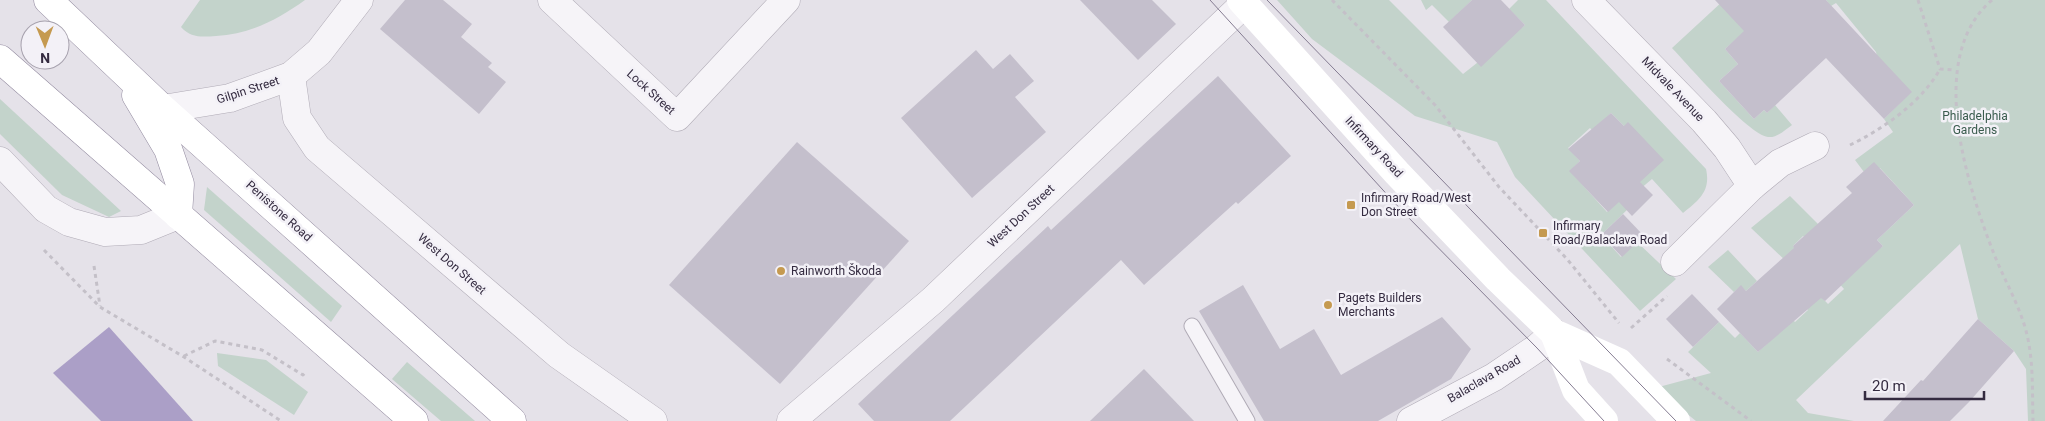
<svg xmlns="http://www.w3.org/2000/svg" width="2045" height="421" font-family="Roboto,sans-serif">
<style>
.green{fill:#c3d3cb}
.water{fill:#ab9fc7}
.building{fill:#c4bfcc}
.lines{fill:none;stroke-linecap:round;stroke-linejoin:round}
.lane-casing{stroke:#b0abb6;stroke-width:17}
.street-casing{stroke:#b0abb6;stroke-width:29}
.highway-casing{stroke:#928a9f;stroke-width:29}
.path{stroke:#c4c0c8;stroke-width:3;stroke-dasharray:4 4;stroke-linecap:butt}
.lane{stroke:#f6f4f8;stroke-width:15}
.street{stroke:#f6f4f8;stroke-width:28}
.secondary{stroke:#fff;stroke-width:28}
.highway{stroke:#fff;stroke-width:28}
.tram{stroke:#857c92;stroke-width:1}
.poi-dot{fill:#c59a50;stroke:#f3f1f7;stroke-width:2}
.labels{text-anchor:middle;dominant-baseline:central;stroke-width:5;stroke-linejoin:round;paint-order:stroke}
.street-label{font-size:12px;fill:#342b40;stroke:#f3f1f7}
.park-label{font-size:12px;fill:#395b4d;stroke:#f3f1f7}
.poi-label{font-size:12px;fill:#342b40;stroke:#f3f1f7;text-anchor:start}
</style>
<rect width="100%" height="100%" fill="#e5e2e9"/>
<g class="green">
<path d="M200,0H305C277,20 250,34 216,36C201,37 191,38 181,27Z"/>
<path d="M1277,0H1389L1463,74L1525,25L1509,9L1518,0H1546L1706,169C1711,191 1699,200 1683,213L1652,179L1633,195L1624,126L1611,113L1595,128L1603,142L1590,128L1568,148L1580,161L1570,171L1607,212L1621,199L1629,208L1601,235L1621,257L1637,242L1676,279L1640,311L1515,177L1497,142L1415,116L1312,39Z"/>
<path d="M1421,0H1472L1449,22L1432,5L1426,10Z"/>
<path d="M1724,0H1793L1743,33L1725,49L1738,64L1719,81L1754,119L1764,110L1767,113L1775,105L1792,125C1785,130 1777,138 1768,137C1749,135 1687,64 1672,48Z"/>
<path d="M1826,0H2045V421H2028L2026,369L2014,351L1978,319L1960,244L1796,400L1808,413L1854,421H1696L1655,388L1711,373L1688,352L1719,322L1735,338L1740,333L1758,352L1793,320L1795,322L1808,310L1784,285L1798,273L1828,304L1844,289L1837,281L1883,246L1877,240L1914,205L1880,168L1864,172L1855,160L1893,132L1884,119L1911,92L1880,70L1876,52L1836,3L1831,6Z"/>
<path d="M0,99L121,211L109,217L62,195L0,134Z"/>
<path d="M207,187L342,306L331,322L204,210Z"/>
<path d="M1790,196L1822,228L1808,241L1803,236L1793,246L1798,252L1787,262L1751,228Z"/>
<path d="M1728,250L1757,281L1746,291L1741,286L1734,292L1708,267Z"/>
<path d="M217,353L266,360L308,392L294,415L218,366Z"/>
<path d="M407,362L475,421H441L392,379Z"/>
</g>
<path class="water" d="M109,327L193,421H101L53,373Z"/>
<g class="building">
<path d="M405,0H443L472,24L461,37L492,63L488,67L506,82L479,114L380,29Z"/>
<path d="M1080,0H1152L1176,24L1138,60Z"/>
<path d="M1472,0H1501L1525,25L1481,67L1443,27Z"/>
<path d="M1715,0H1826L1912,92L1884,119L1826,58L1767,113L1764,110L1754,119L1719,81L1738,64L1725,49L1744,31Z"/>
<path d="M976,50L993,69L1010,54L1034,81L1015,97L1046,132L972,198L901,118Z"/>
<path d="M1218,76L1291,156L1238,204L1236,202L1144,285L1121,260L950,421H874L858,404L1048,226L1051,230Z"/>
<path d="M1611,113L1624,126L1628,122L1664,160L1640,182L1653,195L1632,216L1619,202L1608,212L1569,171L1580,161L1568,149Z"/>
<path d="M797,142L909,241L780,384L669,285Z"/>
<path d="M1874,162L1914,205L1877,240L1883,246L1825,301L1821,298L1758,352L1717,309L1741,285L1746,291L1794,248L1793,246L1852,193L1846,187Z"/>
<path d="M1623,214L1644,236L1622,257L1601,235Z"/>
<path d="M1243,285L1280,349L1314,329L1341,375L1442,317L1471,349L1451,379L1378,421H1264L1199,311Z"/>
<path d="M1692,294L1719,322L1693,347L1666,319Z"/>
<path d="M1978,319L2014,351L1969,402L1950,421H1883L1921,380L1923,381Z"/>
<path d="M1144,369L1194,421H1090Z"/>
</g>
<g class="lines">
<g class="lane-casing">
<path id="lane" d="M1192,326L1247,421"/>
</g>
<g class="street-casing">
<g id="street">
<path d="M552,0L677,117L786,0"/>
<path d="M1586,0L1704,121L1727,148L1752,186L1675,262"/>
<path d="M291,76L297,118L317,148L559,355L653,421"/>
<path d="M163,109L230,98L291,76L319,52L359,0"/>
<path d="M0,161L46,209L69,222L105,232L141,230L178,215"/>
<path d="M1752,186L1780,163L1815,146"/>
<path d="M791,421L933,300L1244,4"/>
<path d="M1411,421L1494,377L1537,348L1554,333"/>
</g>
</g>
<g class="highway-casing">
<g id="highway">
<path d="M48,0L163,109L512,421"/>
<path d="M0,59L414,421"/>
<path d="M136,95L168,149L180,184L178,215"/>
</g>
</g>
<g class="path">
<path d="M1332,0L1435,105L1499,187L1567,259L1619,323"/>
<path d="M1918,0L1940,69L1955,70"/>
<path d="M1992,0C1925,57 1967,185 1994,254C2004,279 2017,301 2025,327C2034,358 2032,389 2033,421"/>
<path d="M1850,145C1883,129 1922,102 1940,69"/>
<path d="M44,250L100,307L184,357L281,421"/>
<path d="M94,266L100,306"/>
<path d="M1631,328L1667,296"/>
<path d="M184,356L215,341L262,350L303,375L306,372"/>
<path d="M1667,359L1751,421"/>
</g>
<use href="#lane" class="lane"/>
<use href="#street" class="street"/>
<g class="secondary">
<path d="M1241,0L1397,173L1498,279L1554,333L1619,362L1676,421"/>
<path d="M1554,333L1576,390L1604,421"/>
</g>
<use href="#highway" class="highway"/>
<g class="tram">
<path d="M1210,0L1403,212L1537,348L1604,421"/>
<path d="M1267,0L1676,421"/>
</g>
</g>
<g class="poi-dot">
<rect x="1346" y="200" width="10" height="10" rx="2.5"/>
<rect x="1538" y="228" width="10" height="10" rx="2.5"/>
<circle cx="781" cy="271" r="5"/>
<circle cx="1328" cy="305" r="5"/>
</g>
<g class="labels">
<g class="street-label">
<text transform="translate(1673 89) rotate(46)">Midvale Avenue</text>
<text transform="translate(248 90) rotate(-18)">Gilpin Street</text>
<text transform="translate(651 92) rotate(42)">Lock Street</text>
<text transform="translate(1374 147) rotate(47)">Infirmary Road</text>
<text transform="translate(279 211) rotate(42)">Penistone Road</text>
<text transform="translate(1021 216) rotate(-43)">West Don Street</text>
<text transform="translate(452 264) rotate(41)">West Don Street</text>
<text transform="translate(1484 379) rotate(-30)">Balaclava Road</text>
</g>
<g class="park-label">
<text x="1975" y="116">Philadelphia<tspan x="1975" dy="14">Gardens</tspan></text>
</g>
<g class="poi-label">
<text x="1361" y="198">Infirmary Road/West<tspan x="1361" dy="14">Don Street</tspan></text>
<text x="1553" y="226">Infirmary<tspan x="1553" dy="14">Road/Balaclava Road</tspan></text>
<text x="791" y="271">Rainworth Škoda</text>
<text x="1338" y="298">Pagets Builders<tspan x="1338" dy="14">Merchants</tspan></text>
</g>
</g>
<g transform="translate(45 45) rotate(179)"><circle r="24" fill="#f3f1f7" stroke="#a7a2ae"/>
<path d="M0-4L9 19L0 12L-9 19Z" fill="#c59a50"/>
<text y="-8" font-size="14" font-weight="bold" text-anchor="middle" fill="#342b40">N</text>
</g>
<path d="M1865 391v8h119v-8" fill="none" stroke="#342b40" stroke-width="2.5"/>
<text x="1872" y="391" font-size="15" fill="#342b40" stroke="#f3f1f7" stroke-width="4" paint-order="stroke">20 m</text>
</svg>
